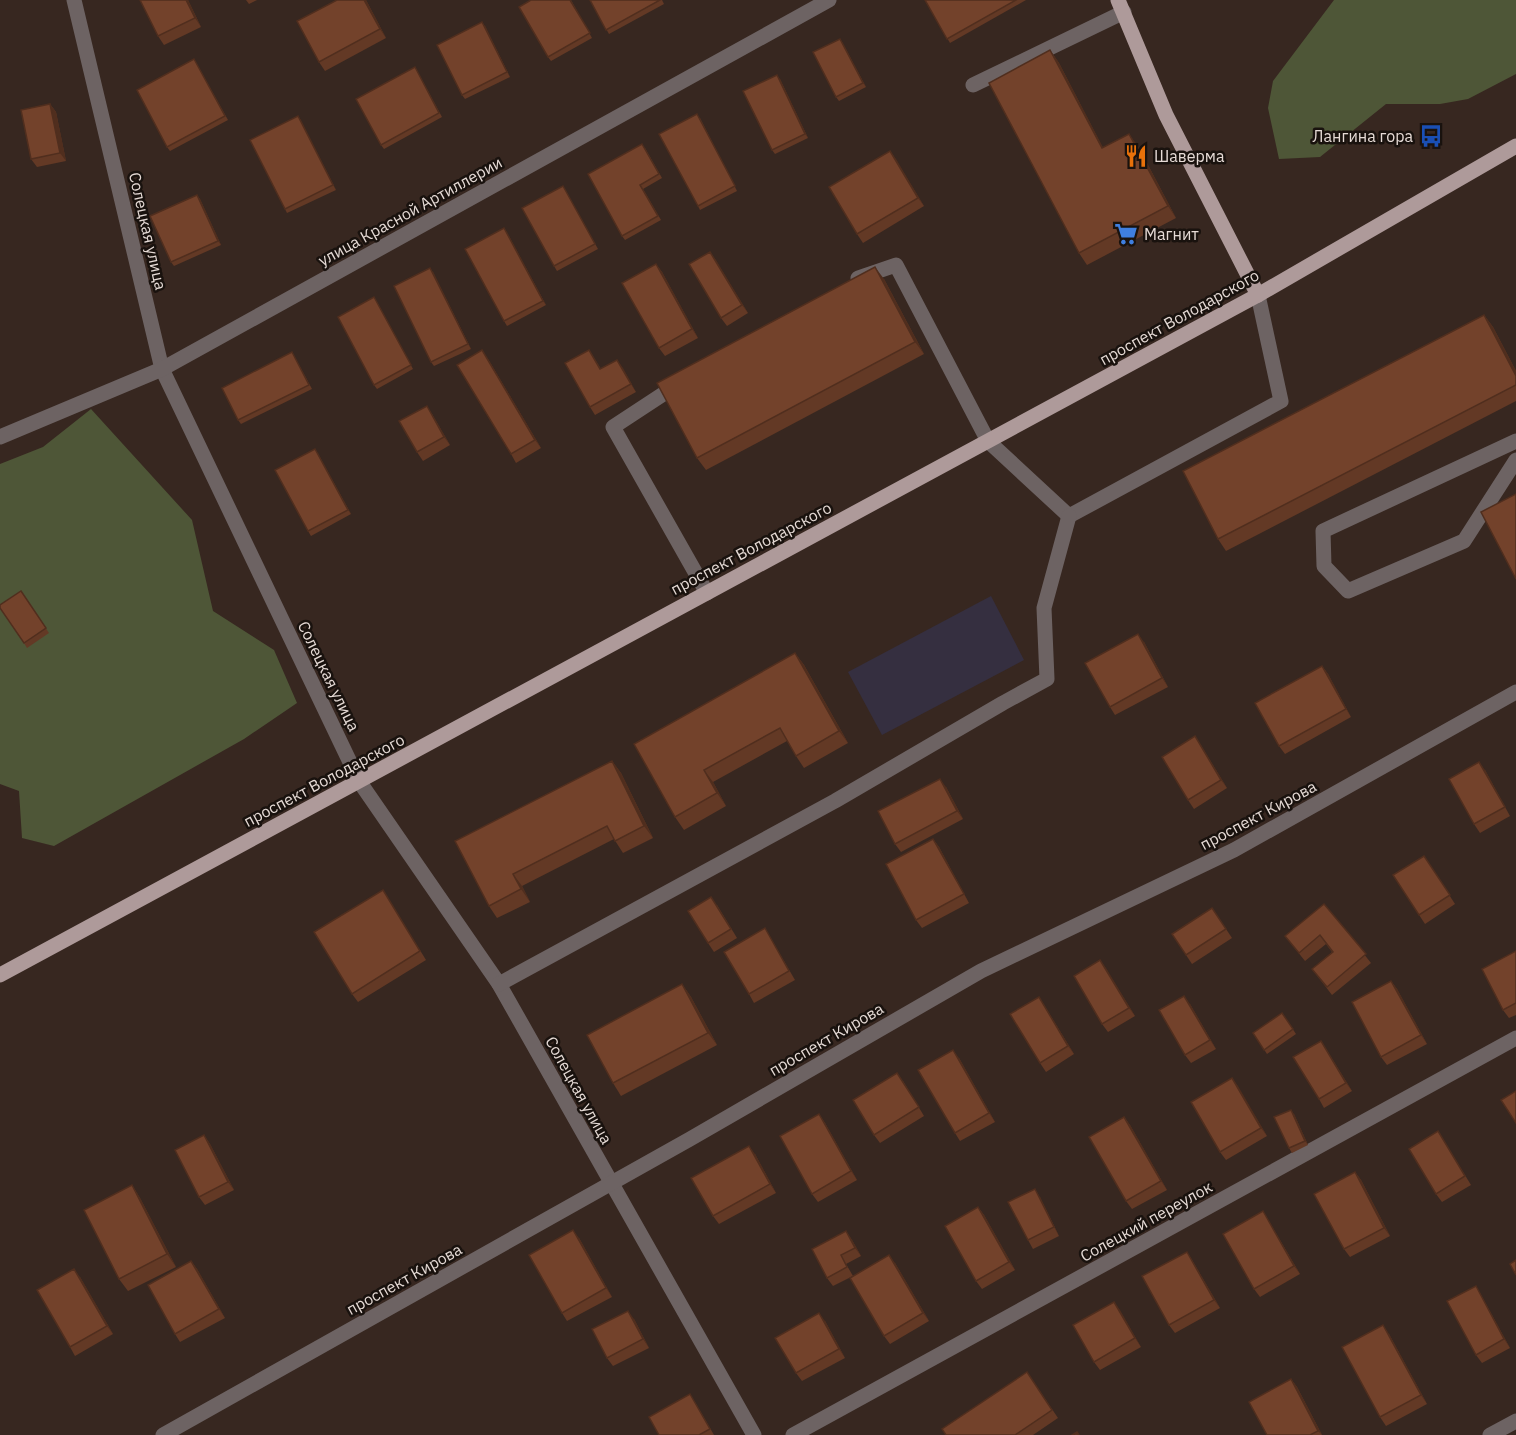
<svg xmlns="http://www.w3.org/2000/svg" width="1516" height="1435" font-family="'IBM Plex Sans',sans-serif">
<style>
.commercial{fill:#352f40}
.green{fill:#4e5637}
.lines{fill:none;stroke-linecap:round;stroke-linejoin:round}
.minor{stroke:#6d6363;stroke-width:15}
.major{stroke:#ae9a9a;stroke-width:15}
.wall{fill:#633925}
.shaded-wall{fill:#502e1e}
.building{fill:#73422b;stroke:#502e1e;stroke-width:1.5}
.labels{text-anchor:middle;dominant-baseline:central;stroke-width:5;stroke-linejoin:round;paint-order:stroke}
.poi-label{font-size:16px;fill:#e6dbd6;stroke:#19120e;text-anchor:start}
.street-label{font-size:16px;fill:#e6dbd6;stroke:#19120e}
</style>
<rect width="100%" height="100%" fill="#372720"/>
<path class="commercial" d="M991,596L1024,660L882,735L848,672Z"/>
<g class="green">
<path d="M1334,0H1516V74L1468,99L1440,104H1386L1320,157L1279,159L1268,108L1273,81Z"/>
<path d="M91,409L192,520L213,611L274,650L297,703L244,739L54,846L22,838L19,791L0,784V464L43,447Z"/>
</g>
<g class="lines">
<g class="minor">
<path d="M74,0L162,369L359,781L499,984L754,1435"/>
<path d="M973,85L1124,12"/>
<path d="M858,278L896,265L988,441L1069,516L1281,401L1258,295"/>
<path d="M680,383L613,427L707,593"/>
<path d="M0,437L162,369L829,0"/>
<path d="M1516,441L1323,531L1324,566L1348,591L1464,541L1516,460"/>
<path d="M499,984L835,801L1003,703L1047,679L1044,608L1069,516"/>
<path d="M163,1435L690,1139L981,971L1234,850L1516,692"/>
<path d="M793,1435L1516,1038"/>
<path d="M1490,1435L1516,1421"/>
</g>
<g class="major">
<path d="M1118,0L1166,115L1258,295"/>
<path d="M0,975L1258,295L1516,146"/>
</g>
</g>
<g class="wall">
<path d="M188,0L201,27L164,45L158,36Z"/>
<path d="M246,0H257L249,4Z"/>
<path d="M337,0H366L386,38L325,71L319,62Z"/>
<path d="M531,0H571L592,38L551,61L548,57Z"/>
<path d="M590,0H662L664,4L609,34Z"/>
<path d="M925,0H1026L950,43Z"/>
<path d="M485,26L510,77L465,99L462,95Z"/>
<path d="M840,39L866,87L839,101L836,97Z"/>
<path d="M1050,50L1059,63L1103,148L1138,146L1176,218L1087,265L1079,253Z"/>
<path d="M194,59L228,120L170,151L167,147Z"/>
<path d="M415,67L442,117L384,149L381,145Z"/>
<path d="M780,79L808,138L775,154L772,150Z"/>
<path d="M50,104L56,112L66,161L37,167L31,159Z"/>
<path d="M298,116L336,190L287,213L285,209Z"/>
<path d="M700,118L737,191L700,210L698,206Z"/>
<path d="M645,148L662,178L643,189L661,220L625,240L622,236Z"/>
<path d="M890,151L924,206L863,243L857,234Z"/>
<path d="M563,186L598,249L557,271L554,266Z"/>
<path d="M197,195L200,199L221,245L174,266L171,262Z"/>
<path d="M504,228L546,305L507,326L504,321Z"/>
<path d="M710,252L748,313L727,326L721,318Z"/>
<path d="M656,264L662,272L698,338L665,356L659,348Z"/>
<path d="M433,272L471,349L434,366L431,362Z"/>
<path d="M884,279L924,354L706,470L697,458Z"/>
<path d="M377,302L413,369L377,389L374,385Z"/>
<path d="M1484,315L1493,327L1516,371V401L1226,551L1218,539Z"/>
<path d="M589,350L601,369L617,360L636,392L595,415L590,407Z"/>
<path d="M292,352L312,389L241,424L238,420Z"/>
<path d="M488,359L541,448L516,463L511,454Z"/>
<path d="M432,414L450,445L423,461L417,452Z"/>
<path d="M315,449L351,514L311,536L308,531Z"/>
<path d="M21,591L49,633L27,648L24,643Z"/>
<path d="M1144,642L1168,687L1115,715L1110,707Z"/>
<path d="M795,653L804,665L848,743L804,768L796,756L787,741L713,782L726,806L684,830L675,817L634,744Z"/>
<path d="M1322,666L1328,674L1351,717L1285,754L1279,746Z"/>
<path d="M1195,736L1227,788L1194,809L1188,800Z"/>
<path d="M612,761L621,773L653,838L623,853L614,839L522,886L530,902L497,918L489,906L455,841Z"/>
<path d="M1485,770L1510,816L1480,833L1474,824Z"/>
<path d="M946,787L963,819L901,852L895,844Z"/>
<path d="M933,839L939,847L969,903L922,928L916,920Z"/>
<path d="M1424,856L1455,904L1425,924L1393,875Z"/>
<path d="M383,890L426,960L358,1002L352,994Z"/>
<path d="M1324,904L1371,963L1332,995L1312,969L1332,952L1326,944L1305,961L1285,936Z"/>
<path d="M717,905L737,938L714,952L708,943Z"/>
<path d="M1212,908L1232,938L1192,964L1186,955Z"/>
<path d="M770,937L795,980L754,1003L749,994Z"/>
<path d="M1516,951V1015L1509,1018L1503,1010Z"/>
<path d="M1100,960L1135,1016L1108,1032L1102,1024Z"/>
<path d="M1391,981L1397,989L1427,1044L1387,1065L1381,1057Z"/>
<path d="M682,984L691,997L717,1045L621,1096L613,1083Z"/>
<path d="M1190,1004L1216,1049L1191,1063L1185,1055Z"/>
<path d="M1044,1005L1074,1054L1046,1072L1040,1063Z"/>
<path d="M1282,1013L1296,1034L1267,1054L1253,1033Z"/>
<path d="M1326,1049L1352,1091L1324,1108L1319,1099Z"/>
<path d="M959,1058L995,1122L960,1141L955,1133Z"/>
<path d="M1232,1078L1267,1136L1226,1160L1220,1152Z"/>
<path d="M903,1081L924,1116L880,1143L874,1135Z"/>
<path d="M819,1114L825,1123L857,1180L818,1202L812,1194Z"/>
<path d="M1294,1114L1308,1145L1292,1153L1289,1148Z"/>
<path d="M1124,1117L1130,1125L1167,1190L1132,1209L1126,1201Z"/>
<path d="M1438,1131L1471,1185L1442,1202L1436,1194Z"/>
<path d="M204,1135L210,1144L234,1190L205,1205L199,1197Z"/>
<path d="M755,1154L776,1193L719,1224L713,1216Z"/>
<path d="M1355,1172L1361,1180L1390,1236L1350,1257L1344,1249Z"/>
<path d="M132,1185L140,1198L176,1267L128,1291L119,1279Z"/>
<path d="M1040,1197L1059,1236L1033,1249L1028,1240Z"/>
<path d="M978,1207L984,1215L1015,1270L982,1289L976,1281Z"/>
<path d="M1263,1211L1300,1274L1260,1297L1254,1289Z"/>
<path d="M846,1231L852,1240L861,1256L846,1264L853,1276L833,1286L827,1278Z"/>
<path d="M579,1238L612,1297L567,1321L562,1313Z"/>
<path d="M1187,1252L1192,1260L1220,1308L1175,1333L1169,1325Z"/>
<path d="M191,1261L197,1269L225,1318L180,1342L175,1334Z"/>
<path d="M895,1263L929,1321L890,1344L884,1336Z"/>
<path d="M80,1277L113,1334L75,1356L70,1347Z"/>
<path d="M1476,1286L1481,1295L1510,1348L1482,1363L1476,1355Z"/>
<path d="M1114,1302L1141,1347L1100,1370L1094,1362Z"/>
<path d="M634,1319L649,1348L613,1366L607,1358Z"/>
<path d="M825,1321L845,1358L802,1381L796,1373Z"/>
<path d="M1389,1334L1427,1404L1386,1426L1380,1417Z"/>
<path d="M1027,1372L1058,1418L1033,1435H946Z"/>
<path d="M1291,1379L1297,1387L1322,1435H1267Z"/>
<path d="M695,1402L714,1435H659Z"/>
</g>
<g class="shaded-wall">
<path d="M186,0H188L201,27L195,18Z"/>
<path d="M364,0H366L386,38L380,29Z"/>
<path d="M482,22L485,26L510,77L507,72Z"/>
<path d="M840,39L843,43L866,87L863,83Z"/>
<path d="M1050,50L1059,63L1110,161L1102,148Z"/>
<path d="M777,75L780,79L808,138L805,134Z"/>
<path d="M50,104L56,112L66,161L60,153Z"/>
<path d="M298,116L301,120L336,190L333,185Z"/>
<path d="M1129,134L1138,146L1176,218L1168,206Z"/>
<path d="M890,151L896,159L924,206L918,198Z"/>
<path d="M197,195L200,199L221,245L218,241Z"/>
<path d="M504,228L507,232L546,305L543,301Z"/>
<path d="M710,252L716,260L748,313L742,305Z"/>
<path d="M656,264L662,272L698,338L692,329Z"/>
<path d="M875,267L884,279L924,354L915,342Z"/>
<path d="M430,268L433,272L471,349L468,344Z"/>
<path d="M1484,315L1493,327L1516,371V376Z"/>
<path d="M482,350L488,359L541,448L535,440Z"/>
<path d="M617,360L623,368L636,392L631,384Z"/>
<path d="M427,406L432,414L450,445L444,437Z"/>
<path d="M315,449L318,453L351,514L348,510Z"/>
<path d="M1138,634L1144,642L1168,687L1162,678Z"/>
<path d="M795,653L804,665L848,743L839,731Z"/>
<path d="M1322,666L1328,674L1351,717L1346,709Z"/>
<path d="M1195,736L1201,745L1227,788L1221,780Z"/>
<path d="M612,761L621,773L653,838L644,826Z"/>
<path d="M1479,762L1485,770L1510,816L1505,807Z"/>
<path d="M704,770L713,782L726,806L717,793Z"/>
<path d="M940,779L946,787L963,819L957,811Z"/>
<path d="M933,839L939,847L969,903L964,894Z"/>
<path d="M513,874L522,886L530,902L521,889Z"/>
<path d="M1100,960L1106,968L1135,1016L1129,1008Z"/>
<path d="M1391,981L1397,989L1427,1044L1421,1035Z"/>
<path d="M682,984L691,997L717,1045L708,1033Z"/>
<path d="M1184,996L1190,1004L1216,1049L1210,1040Z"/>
<path d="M1039,997L1044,1005L1074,1054L1068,1046Z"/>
<path d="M1321,1041L1326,1049L1352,1091L1346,1083Z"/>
<path d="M953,1050L959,1058L995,1122L989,1113Z"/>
<path d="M1232,1078L1238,1086L1267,1136L1261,1128Z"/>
<path d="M1291,1110L1294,1114L1308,1145L1305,1141Z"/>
<path d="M819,1114L825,1123L857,1180L851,1171Z"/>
<path d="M1124,1117L1130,1125L1167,1190L1161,1181Z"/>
<path d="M204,1135L210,1144L234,1190L228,1182Z"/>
<path d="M749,1146L755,1154L776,1193L770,1184Z"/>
<path d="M1355,1172L1361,1180L1390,1236L1384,1228Z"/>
<path d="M132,1185L140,1198L176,1267L167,1254Z"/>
<path d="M1035,1189L1040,1197L1059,1236L1054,1227Z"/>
<path d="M978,1207L984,1215L1015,1270L1009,1262Z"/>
<path d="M1263,1211L1268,1220L1300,1274L1294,1266Z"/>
<path d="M573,1230L579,1238L612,1297L606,1288Z"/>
<path d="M846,1231L852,1240L861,1256L855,1248Z"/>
<path d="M1187,1252L1192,1260L1220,1308L1214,1300Z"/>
<path d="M889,1255L895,1263L929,1321L923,1313Z"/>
<path d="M191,1261L197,1269L225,1318L219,1309Z"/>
<path d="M74,1269L80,1277L113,1334L107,1326Z"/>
<path d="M1476,1286L1481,1295L1510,1348L1504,1339Z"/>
<path d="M1114,1302L1120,1310L1141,1347L1135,1338Z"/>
<path d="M628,1311L634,1319L649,1348L643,1339Z"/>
<path d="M819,1313L825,1321L845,1358L839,1349Z"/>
<path d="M1383,1325L1389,1334L1427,1404L1421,1395Z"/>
<path d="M1291,1379L1297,1387L1322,1435L1318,1431Z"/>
</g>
<g class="building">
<path d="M140,0H186L195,18L158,36Z"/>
<path d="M337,0H364L380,29L319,62L297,21Z"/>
<path d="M531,0H570L590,33L548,57L519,7Z"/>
<path d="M590,0H660L606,30Z"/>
<path d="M925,0H1016L947,39Z"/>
<path d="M482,22L507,72L462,95L437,45Z"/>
<path d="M840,39L863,83L836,97L813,52Z"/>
<path d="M1050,50L1102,148L1129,134L1168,206L1079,253L989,83Z"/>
<path d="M194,59L225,116L167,147L137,90Z"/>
<path d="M415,67L439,113L381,145L356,99Z"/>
<path d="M777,75L805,134L772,150L743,91Z"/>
<path d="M50,104L60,153L31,159L21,110Z"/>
<path d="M697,114L735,186L698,206L659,134Z"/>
<path d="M298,116L333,185L285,209L250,140Z"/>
<path d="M642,144L659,174L640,185L658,216L622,236L588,174Z"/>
<path d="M890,151L918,198L857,234L829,187Z"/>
<path d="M563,186L595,244L554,266L522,208Z"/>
<path d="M197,195L218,241L171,262L150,216Z"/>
<path d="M504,228L543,301L504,321L465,249Z"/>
<path d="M710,252L742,305L721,318L689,264Z"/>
<path d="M656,264L692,329L659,348L622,283Z"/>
<path d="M875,267L915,342L697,458L657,383Z"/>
<path d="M430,268L468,344L431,362L394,286Z"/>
<path d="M374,297L411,365L374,385L338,317Z"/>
<path d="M1484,315L1516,376V385L1218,539L1183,471Z"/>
<path d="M482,350L535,440L511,454L457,365Z"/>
<path d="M589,350L600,369L617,360L631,384L590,407L565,363Z"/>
<path d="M292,352L309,385L238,420L222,388Z"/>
<path d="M427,406L444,437L417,452L399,421Z"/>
<path d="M315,449L348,510L308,531L275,470Z"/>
<path d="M1516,494V579L1481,512Z"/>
<path d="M21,591L46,628L24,643L0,608V605Z"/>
<path d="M1138,634L1162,678L1110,707L1085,663Z"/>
<path d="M795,653L839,731L796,756L780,728L704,770L717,793L675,817L634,744Z"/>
<path d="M1322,666L1346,709L1279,746L1255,703Z"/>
<path d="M1195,736L1221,780L1188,800L1162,757Z"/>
<path d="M612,761L644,826L615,841L607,826L513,874L521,889L489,906L455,841Z"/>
<path d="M1479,762L1505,807L1474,824L1449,779Z"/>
<path d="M940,779L957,811L895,844L878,811Z"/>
<path d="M933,839L964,894L916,920L886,864Z"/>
<path d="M1424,856L1450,895L1419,915L1393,875Z"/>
<path d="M383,890L420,951L352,994L314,932Z"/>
<path d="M711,897L731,929L708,943L688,911Z"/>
<path d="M1324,904L1366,954L1327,987L1312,969L1333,952L1320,935L1299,953L1285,936Z"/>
<path d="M1212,908L1226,929L1186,955L1172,934Z"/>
<path d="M765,928L789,971L749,994L724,952Z"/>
<path d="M1516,951V1003L1503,1010L1482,969Z"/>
<path d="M1100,960L1129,1008L1102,1024L1074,976Z"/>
<path d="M1391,981L1421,1035L1381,1057L1352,1002Z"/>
<path d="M682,984L708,1033L613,1083L587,1035Z"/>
<path d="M1184,996L1210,1040L1185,1055L1159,1010Z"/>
<path d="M1039,997L1068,1046L1040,1063L1010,1014Z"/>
<path d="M1282,1013L1293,1029L1264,1050L1253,1033Z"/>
<path d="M1321,1041L1346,1083L1319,1099L1293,1057Z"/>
<path d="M953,1050L989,1113L955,1133L918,1070Z"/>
<path d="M897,1073L919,1107L874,1135L853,1100Z"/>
<path d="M1232,1078L1261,1128L1220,1152L1191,1102Z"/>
<path d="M1516,1091V1123L1501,1100Z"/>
<path d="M1291,1110L1305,1141L1289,1148L1274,1117Z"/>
<path d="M819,1114L851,1171L812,1194L780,1136Z"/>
<path d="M1124,1117L1161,1181L1126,1201L1089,1137Z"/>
<path d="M1438,1131L1465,1176L1436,1194L1409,1149Z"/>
<path d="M204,1135L228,1182L199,1197L175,1150Z"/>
<path d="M749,1146L770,1184L713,1216L691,1178Z"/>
<path d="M1355,1172L1384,1228L1344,1249L1314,1194Z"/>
<path d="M132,1185L167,1254L119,1279L84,1210Z"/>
<path d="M1035,1189L1054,1227L1028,1240L1008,1202Z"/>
<path d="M978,1207L1009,1262L976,1281L945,1226Z"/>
<path d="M1263,1211L1294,1266L1254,1289L1223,1234Z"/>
<path d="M573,1230L606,1288L562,1313L529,1255Z"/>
<path d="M846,1231L855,1248L841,1255L847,1267L827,1278L812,1249Z"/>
<path d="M1187,1252L1214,1300L1169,1325L1142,1276Z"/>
<path d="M889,1255L923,1313L884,1336L850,1278Z"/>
<path d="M1516,1260V1275L1510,1264Z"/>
<path d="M191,1261L219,1309L175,1334L148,1285Z"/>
<path d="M74,1269L107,1326L70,1347L37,1290Z"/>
<path d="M1476,1286L1504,1339L1476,1355L1447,1301Z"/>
<path d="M1114,1302L1135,1338L1094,1362L1073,1325Z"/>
<path d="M628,1311L643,1339L607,1358L592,1329Z"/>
<path d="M819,1313L839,1349L796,1373L775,1338Z"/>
<path d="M1383,1325L1421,1395L1380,1417L1342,1347Z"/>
<path d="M1027,1372L1052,1410L1015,1435H946L942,1429Z"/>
<path d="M1291,1379L1318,1431L1310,1435H1267L1249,1402Z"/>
<path d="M690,1394L710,1429L699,1435H659L649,1417Z"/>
<path d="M1077,1432L1079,1435H1072Z"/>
</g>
<defs>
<g id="bus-bare" transform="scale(1.8)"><path d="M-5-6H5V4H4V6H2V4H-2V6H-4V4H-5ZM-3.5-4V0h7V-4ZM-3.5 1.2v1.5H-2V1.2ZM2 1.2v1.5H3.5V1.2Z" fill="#1a4fb4" stroke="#19120e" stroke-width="2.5" paint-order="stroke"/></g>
<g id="restaurant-bare" transform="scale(1.8)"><path d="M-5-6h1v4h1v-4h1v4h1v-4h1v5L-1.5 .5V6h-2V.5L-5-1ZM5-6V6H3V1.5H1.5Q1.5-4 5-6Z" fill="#e8710a" stroke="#19120e" stroke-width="2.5" paint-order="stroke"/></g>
<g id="supermarket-bare" transform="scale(1.8)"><path d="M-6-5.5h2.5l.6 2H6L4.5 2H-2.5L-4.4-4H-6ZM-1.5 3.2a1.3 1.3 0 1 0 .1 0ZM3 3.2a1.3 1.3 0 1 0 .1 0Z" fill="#3f7fe0" stroke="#19120e" stroke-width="2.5" paint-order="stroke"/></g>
</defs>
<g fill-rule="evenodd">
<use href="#bus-bare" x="1431" y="136"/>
<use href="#restaurant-bare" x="1136" y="156"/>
<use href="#supermarket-bare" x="1126" y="234"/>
</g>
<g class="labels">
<g class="poi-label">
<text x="1413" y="136" text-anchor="end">Лангина гора</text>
<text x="1154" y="156">Шаверма</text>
<text x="1144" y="234">Магнит</text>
</g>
<g class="street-label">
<text transform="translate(410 211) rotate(-29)">улица Красной Артиллерии</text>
<text transform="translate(148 231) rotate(77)">Солецкая улица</text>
<text transform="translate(1179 317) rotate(-29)">проспект Володарского</text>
<text transform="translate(751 548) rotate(-28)">проспект Володарского</text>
<text transform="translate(329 676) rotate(64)">Солецкая улица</text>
<text transform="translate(324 780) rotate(-28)">проспект Володарского</text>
<text transform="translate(1258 815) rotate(-28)">проспект Кирова</text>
<text transform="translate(826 1039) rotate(-30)">проспект Кирова</text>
<text transform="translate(579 1090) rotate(61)">Солецкая улица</text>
<text transform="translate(1146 1221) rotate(-29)">Солецкий переулок</text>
<text transform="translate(404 1279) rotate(-29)">проспект Кирова</text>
</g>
</g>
</svg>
